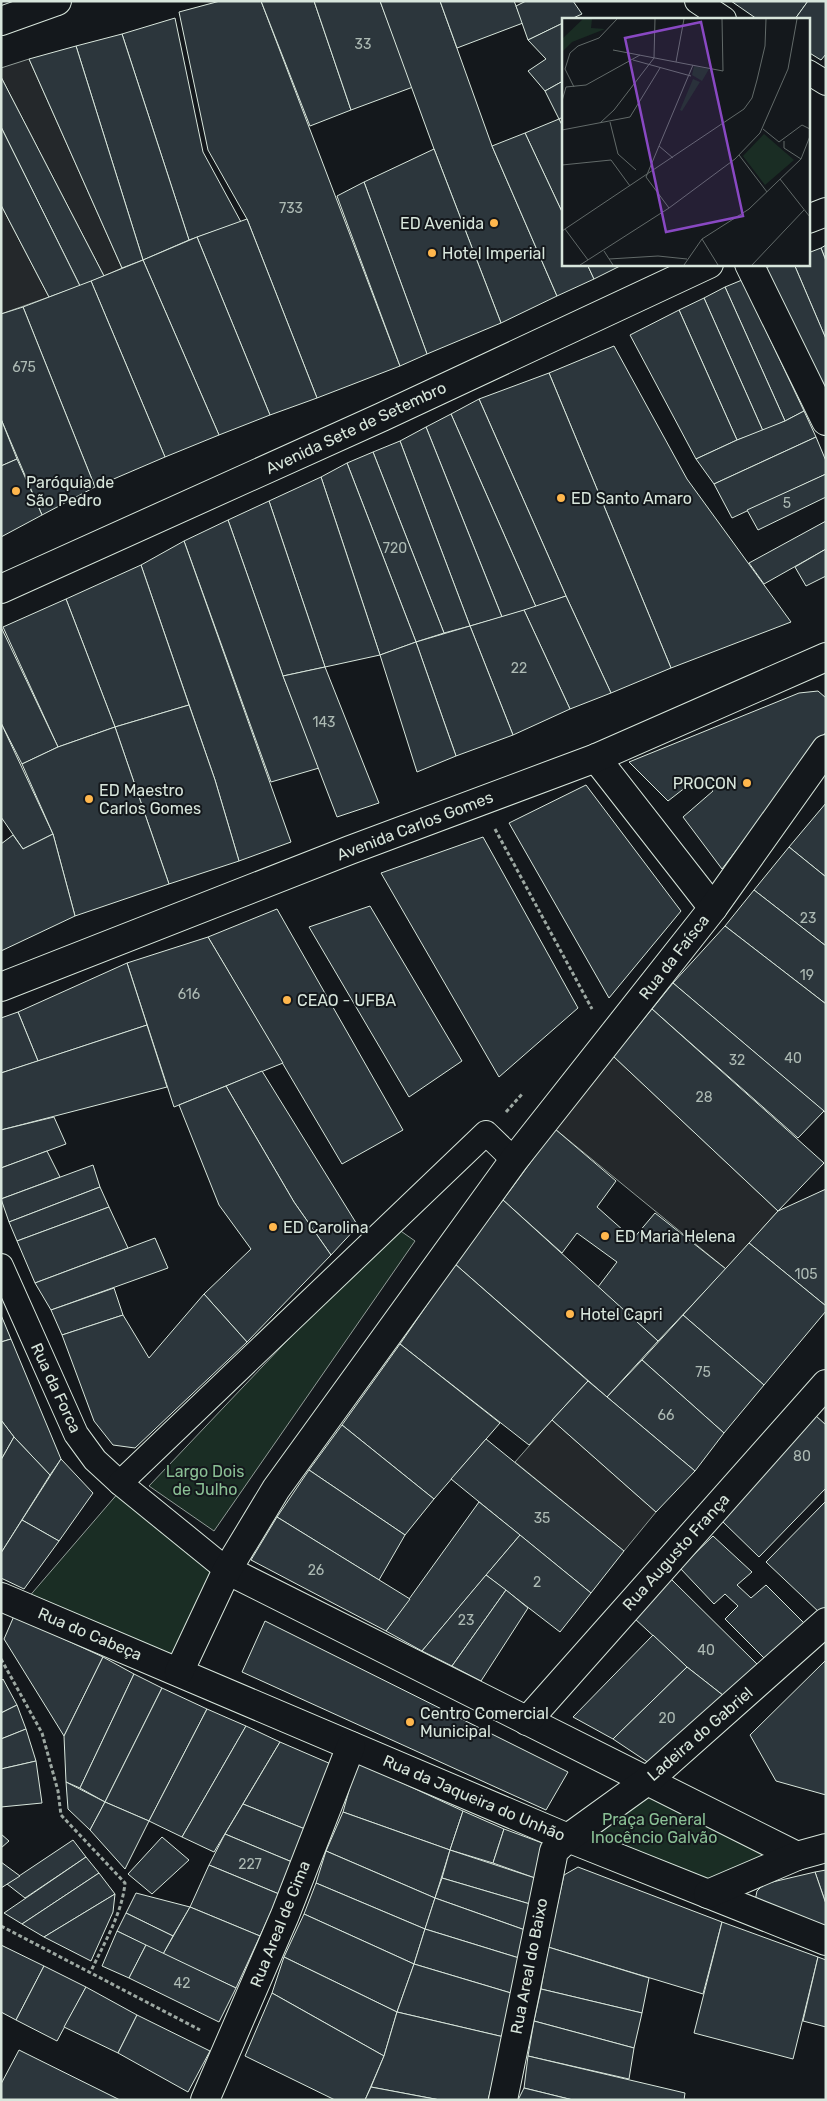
<svg xmlns="http://www.w3.org/2000/svg" width="827" height="2101" font-family="Rubik,sans-serif">
<style>
.green{fill:#1a2d24;stroke:#939e99}
.parking{fill:#24282b;stroke:#939e99}
.building{fill:#2c363c;stroke:#d8e6dc}
.lines{fill:none;stroke-linecap:round;stroke-linejoin:round}
.pedestrian-casing{stroke:#d8e6dc;stroke-width:26}
.minor-casing{stroke:#d8e6dc;stroke-width:30}
.tertiary-casing{stroke:#d8e6dc;stroke-width:30}
.secondary-casing{stroke:#d8e6dc;stroke-width:30}
.path{stroke:#9da8a2;stroke-width:3;stroke-dasharray:4 2.5;stroke-linecap:butt}
.pedestrian{stroke:#14181c;stroke-width:24}
.minor{stroke:#14181c;stroke-width:28}
.tertiary{stroke:#14181c;stroke-width:28}
.secondary{stroke:#14181c;stroke-width:28}
.poi-dot{fill:#ffb74d;stroke:#14181c;stroke-width:2}
.labels{text-anchor:middle;dominant-baseline:central;stroke-width:4;stroke-linejoin:round;paint-order:stroke}
.number-label{font-size:14px;fill:#adbab4}
.poi-label{font-size:16px;fill:#d8e6dc;stroke:#14181c;text-anchor:start}
.street-label{font-size:16px;fill:#d8e6dc;stroke:#14181c}
.park-label{font-size:16px;fill:#8ac095;stroke:#14181c}
.inset-road{fill:none;stroke:#626a69;stroke-width:1}
.view{fill:#8948c3;fill-opacity:0.15;stroke:#8948c3;stroke-width:2.5}
.inset-edge{fill:none;stroke:#d8e6dc;stroke-width:2.5}
</style>
<rect width="100%" height="100%" fill="#14181c"/>
<g class="green">
<path d="M395,1227L415,1241L214,1531L149,1486Z"/>
<path d="M119,1492L218,1574L174,1663L27,1599Z"/>
<path d="M652,1791L775,1856L709,1885L585,1836Z"/>
</g>
<g class="parking">
<path d="M29,59L122,268L104,276L1,77V68Z"/>
<path d="M1,205L49,297L1,314Z"/>
<path d="M613,1056L778,1211L726,1269L555,1129Z"/>
<path d="M552,1420L656,1512L624,1551L515,1462Z"/>
</g>
<g class="building">
<path d="M220,1H261L400,366L317,398L247,219L208,150L179,12Z"/>
<path d="M261,1H314L351,110L310,126Z"/>
<path d="M314,1H380L413,87L351,110Z"/>
<path d="M380,1H440L492,146L557,296L501,323L434,149Z"/>
<path d="M440,1H514L523,23L457,48Z"/>
<path d="M526,1H573L582,14L571,19H563V23L528,40L516,6Z"/>
<path d="M731,1H808L795,19H757Z"/>
<path d="M808,1H826V54L821,60L808,52V19H795Z"/>
<path d="M175,18L203,152L241,222L189,240L122,34Z"/>
<path d="M563,23V81L545,91L528,71L546,59L528,40Z"/>
<path d="M122,34L189,240L143,260L76,46Z"/>
<path d="M76,46L143,260L122,268L29,59Z"/>
<path d="M1,77L104,276L80,286L1,127Z"/>
<path d="M563,81V117L559,119L545,91Z"/>
<path d="M559,119L563,127V214L525,133Z"/>
<path d="M1,127L80,286L49,297L1,205Z"/>
<path d="M525,133L563,214V264H587L594,279L557,296L492,146Z"/>
<path d="M434,149L501,323L427,354L364,182Z"/>
<path d="M364,182L427,354L400,366L337,196Z"/>
<path d="M247,219L317,398L270,415L197,237Z"/>
<path d="M197,237L270,415L219,435L143,260Z"/>
<path d="M826,245V261L821,248Z"/>
<path d="M821,248L826,261V339L794,264H808V253Z"/>
<path d="M143,260L219,435L165,457L91,281Z"/>
<path d="M587,264H624L594,279Z"/>
<path d="M778,264H794L826,339V398L764,268Z"/>
<path d="M742,280L804,411L785,421L725,287Z"/>
<path d="M91,281L165,457L95,487L23,307Z"/>
<path d="M725,287L785,421L763,431L704,298Z"/>
<path d="M704,298L763,431L737,440L679,310Z"/>
<path d="M23,307L95,487L42,515L1,419V314Z"/>
<path d="M679,310L737,440L696,459L630,335Z"/>
<path d="M614,346L687,479L791,622L671,668L549,373Z"/>
<path d="M549,373L671,668L611,693L566,596L479,399Z"/>
<path d="M479,399L566,596L536,607L451,414Z"/>
<path d="M804,411L816,437L714,484L696,459L737,440L785,421Z"/>
<path d="M451,414L536,607L502,617L426,427Z"/>
<path d="M1,419L17,459L1,466Z"/>
<path d="M426,427L502,617L470,626L400,441Z"/>
<path d="M816,437L826,461V474L732,518L714,484Z"/>
<path d="M400,441L470,626L444,633L373,452Z"/>
<path d="M373,452L444,633L416,642L347,463Z"/>
<path d="M17,459L42,515L1,537V466Z"/>
<path d="M347,463L416,642L380,655L321,477Z"/>
<path d="M826,474V497L758,530L747,510Z"/>
<path d="M321,477L380,655L325,667L269,501Z"/>
<path d="M269,501L325,667L283,676L228,520Z"/>
<path d="M228,520L283,676L319,768L271,782L184,541Z"/>
<path d="M826,521V549L764,584L749,563Z"/>
<path d="M184,541L291,842L239,861L215,780L141,565Z"/>
<path d="M826,549V576L806,586L795,567Z"/>
<path d="M141,565L189,705L115,727L66,599Z"/>
<path d="M566,596L611,693L570,709L524,610Z"/>
<path d="M66,599L115,727L58,747L3,627Z"/>
<path d="M524,610L570,709L513,735L470,626Z"/>
<path d="M470,626L513,735L456,756L416,642Z"/>
<path d="M1,627L58,747L22,764L1,723Z"/>
<path d="M416,642L456,756L417,772L380,655Z"/>
<path d="M325,667L379,803L337,817L283,676Z"/>
<path d="M818,691L826,698V732L722,869L683,817L713,791L700,776L668,801L629,762L799,693Z"/>
<path d="M189,705L215,780L239,861L169,884L115,727Z"/>
<path d="M1,723L53,834L23,849L1,817Z"/>
<path d="M115,727L169,884L75,916L53,834L22,764L58,747Z"/>
<path d="M586,785L681,911L609,998L509,823Z"/>
<path d="M826,803V877L789,847Z"/>
<path d="M53,834L75,916L1,951V844L13,835L23,849Z"/>
<path d="M483,837L578,1008L499,1077L381,873Z"/>
<path d="M789,847L826,877V946L754,890Z"/>
<path d="M754,890L826,946V1004L725,926Z"/>
<path d="M370,906L462,1061L409,1097L309,927Z"/>
<path d="M277,909L403,1130L342,1164L208,937Z"/>
<path d="M725,926L826,1004V1113L673,983Z"/>
<path d="M208,937L283,1063L174,1107L127,963Z"/>
<path d="M127,963L147,1025L38,1061L18,1012Z"/>
<path d="M673,983L824,1111L798,1138L652,1009Z"/>
<path d="M652,1009L824,1163L778,1211L613,1056Z"/>
<path d="M18,1012L38,1061L1,1073V1018Z"/>
<path d="M147,1025L167,1087L1,1130V1073Z"/>
<path d="M262,1071L358,1226L331,1255L294,1202L226,1086Z"/>
<path d="M226,1086L294,1202L331,1255L247,1342L204,1294L251,1249L219,1205L179,1105Z"/>
<path d="M54,1117L66,1144L1,1168V1130Z"/>
<path d="M555,1129L616,1181L597,1207L633,1239L655,1213L726,1269L658,1341L598,1287L617,1262L577,1233L562,1253L503,1200Z"/>
<path d="M47,1151L60,1177L1,1199V1168Z"/>
<path d="M93,1165L100,1187L9,1222L1,1199Z"/>
<path d="M100,1187L109,1207L17,1241L9,1222Z"/>
<path d="M826,1189V1306L749,1243L778,1211Z"/>
<path d="M503,1200L658,1341L607,1397L455,1264Z"/>
<path d="M109,1207L128,1248L35,1283L17,1241Z"/>
<path d="M155,1238L168,1268L51,1310L35,1283Z"/>
<path d="M749,1243L826,1306V1311L764,1385L683,1315Z"/>
<path d="M455,1264L588,1381L529,1445L400,1344Z"/>
<path d="M114,1288L123,1315L62,1335L51,1310Z"/>
<path d="M204,1294L247,1342L135,1448L113,1445L94,1421L62,1335L123,1315L149,1358Z"/>
<path d="M1,1315L11,1339L1,1342Z"/>
<path d="M683,1315L764,1385L724,1433L642,1360Z"/>
<path d="M11,1339L61,1459L50,1475L14,1437L1,1420V1342Z"/>
<path d="M400,1344L500,1423L434,1499L342,1425Z"/>
<path d="M642,1360L724,1433L695,1471L607,1397Z"/>
<path d="M588,1381L695,1471L656,1512L552,1420Z"/>
<path d="M815,1415L826,1425V1488L759,1557L722,1521Z"/>
<path d="M1,1420L14,1437L1,1460Z"/>
<path d="M342,1425L434,1499L405,1535L309,1470Z"/>
<path d="M14,1437L50,1475L1,1553V1460Z"/>
<path d="M486,1439L624,1551L591,1593L451,1479Z"/>
<path d="M61,1459L93,1493L59,1541L22,1520Z"/>
<path d="M309,1470L405,1535L379,1580L277,1517Z"/>
<path d="M826,1501V1609L821,1614L766,1562Z"/>
<path d="M479,1502L520,1535L422,1651L386,1631Z"/>
<path d="M277,1517L410,1599L386,1631L251,1560Z"/>
<path d="M22,1520L59,1541L24,1589L1,1578V1553Z"/>
<path d="M520,1535L591,1593L560,1632L486,1575Z"/>
<path d="M713,1536L752,1572L737,1585L751,1598L766,1585L804,1623L765,1659L725,1619L738,1606L725,1594L714,1604L680,1568Z"/>
<path d="M486,1575L506,1590L452,1666L422,1651Z"/>
<path d="M671,1579L757,1664L724,1696L687,1667L634,1618Z"/>
<path d="M506,1590L528,1608L481,1681L452,1666Z"/>
<path d="M14,1616L103,1657L64,1736L4,1639Z"/>
<path d="M265,1621L568,1772L546,1810L242,1672Z"/>
<path d="M653,1635L687,1667L613,1739L573,1717Z"/>
<path d="M103,1657L134,1674L80,1788L66,1782L64,1736Z"/>
<path d="M826,1660V1795L776,1781L750,1735Z"/>
<path d="M687,1667L724,1696L649,1763L613,1739Z"/>
<path d="M134,1674L162,1688L105,1802L80,1788Z"/>
<path d="M3,1679L17,1705L1,1713V1681Z"/>
<path d="M162,1688L207,1709L149,1821L105,1802Z"/>
<path d="M17,1705L26,1729L1,1739V1713Z"/>
<path d="M207,1709L246,1726L182,1837L149,1821Z"/>
<path d="M246,1726L280,1742L214,1852L182,1837Z"/>
<path d="M26,1729L36,1761L1,1769V1739Z"/>
<path d="M280,1742L331,1764L305,1829L243,1804Z"/>
<path d="M36,1761L42,1803L1,1807V1769Z"/>
<path d="M357,1762L463,1811L450,1850L343,1812Z"/>
<path d="M66,1782L105,1802L90,1830L68,1809Z"/>
<path d="M105,1802L149,1821L125,1869L90,1830Z"/>
<path d="M243,1804L305,1829L292,1862L225,1834Z"/>
<path d="M463,1811L504,1829L493,1863L450,1850Z"/>
<path d="M343,1812L450,1850L435,1898L326,1851Z"/>
<path d="M504,1829L545,1844L535,1878L493,1863Z"/>
<path d="M1,1834L9,1841L1,1848Z"/>
<path d="M225,1834L292,1862L279,1894L209,1865Z"/>
<path d="M162,1837L189,1860L152,1894L128,1874Z"/>
<path d="M73,1840L86,1857L25,1898L7,1884Z"/>
<path d="M450,1850L535,1878L530,1904L442,1878Z"/>
<path d="M326,1851L435,1898L425,1929L316,1883Z"/>
<path d="M86,1857L99,1873L22,1924L4,1913Z"/>
<path d="M1,1862L20,1876L1,1888Z"/>
<path d="M209,1865L279,1894L260,1936L190,1907Z"/>
<path d="M578,1867L722,1922L703,1994L548,1947L564,1875Z"/>
<path d="M826,1870V1904L815,1872Z"/>
<path d="M815,1872L826,1904V1927L755,1901L757,1891L764,1884Z"/>
<path d="M99,1873L115,1894L44,1937L22,1924Z"/>
<path d="M442,1878L530,1904L525,1930L435,1898Z"/>
<path d="M316,1883L425,1929L414,1964L304,1914Z"/>
<path d="M136,1893L190,1907L173,1936L126,1913Z"/>
<path d="M115,1894L113,1912L91,1961L44,1937Z"/>
<path d="M435,1898L525,1930L519,1958L425,1929Z"/>
<path d="M190,1907L260,1936L236,1988L163,1954Z"/>
<path d="M126,1913L173,1936L163,1954L117,1931Z"/>
<path d="M304,1914L414,1964L397,2012L284,1957Z"/>
<path d="M722,1922L818,1957L793,2059L694,2033Z"/>
<path d="M425,1929L519,1958L511,1993L414,1964Z"/>
<path d="M117,1931L146,1945L129,1978L102,1966Z"/>
<path d="M1,1945L44,1966L16,2020L1,2012Z"/>
<path d="M146,1945L236,1988L219,2022L129,1978Z"/>
<path d="M548,1947L649,1978L642,2013L541,1989Z"/>
<path d="M284,1957L397,2012L384,2056L272,1993Z"/>
<path d="M818,1957L826,1960V2027L803,2021Z"/>
<path d="M414,1964L511,1993L504,2037L397,2012Z"/>
<path d="M44,1966L86,1987L57,2041L16,2020Z"/>
<path d="M86,1987L137,2015L118,2053L64,2027Z"/>
<path d="M541,1989L642,2013L634,2048L534,2021Z"/>
<path d="M272,1993L384,2056L365,2100H335L245,2056Z"/>
<path d="M397,2012L504,2037L488,2100H440L371,2087L384,2056Z"/>
<path d="M137,2015L210,2051L188,2092L118,2053Z"/>
<path d="M534,2021L634,2048L629,2079L528,2056Z"/>
<path d="M19,2050L120,2100H1V2084Z"/>
<path d="M528,2056L685,2093L684,2100H573L524,2088Z"/>
<path d="M371,2087L440,2100H365Z"/>
<path d="M524,2088L573,2100H518Z"/>
</g>
<g class="lines">
<g class="pedestrian-casing">
<g id="pedestrian">
<path d="M697,1L724,19"/>
<path d="M808,72L826,83"/>
<path d="M1,1266L76,1434L95,1460L120,1483L227,1570"/>
<path d="M120,1483L486,1133L514,1160"/>
</g>
</g>
<g class="minor-casing">
<g id="minor">
<path d="M749,264L826,421"/>
<path d="M596,758L713,908"/>
<path d="M227,1570L797,1856"/>
<path d="M1,1597L568,1838L826,1941"/>
<path d="M179,1672L227,1570L276,1489L514,1160L713,908L826,749"/>
<path d="M527,1721L826,1384"/>
<path d="M708,1894L797,1856L826,1848"/>
<path d="M205,2100L285,1915L351,1746"/>
<path d="M503,2100L554,1851L568,1838L647,1781L826,1622"/>
</g>
</g>
<g class="tertiary-casing">
<path id="tertiary" d="M1,21L57,1"/>
</g>
<g class="secondary-casing">
<g id="secondary">
<path d="M808,219L826,212"/>
<path d="M1,589L382,417L709,264"/>
<path d="M1,987L350,850L596,758L826,657"/>
</g>
</g>
<g class="path">
<path d="M495,829L592,1009"/>
<path d="M506,1112L523,1093"/>
<path d="M1,1659L42,1733L58,1791L61,1815L125,1883C122,1914 104,1943 91,1971"/>
<path d="M1,1926L200,2030"/>
</g>
<use href="#pedestrian" class="pedestrian"/>
<use href="#minor" class="minor"/>
<use href="#tertiary" class="tertiary"/>
<use href="#secondary" class="secondary"/>
</g>
<g class="poi-dot">
<circle cx="494" cy="223" r="5"/>
<circle cx="432" cy="253" r="5"/>
<circle cx="16" cy="491" r="5"/>
<circle cx="561" cy="498" r="5"/>
<circle cx="747" cy="783" r="5"/>
<circle cx="89" cy="799" r="5"/>
<circle cx="287" cy="1000" r="5"/>
<circle cx="273" cy="1227" r="5"/>
<circle cx="605" cy="1236" r="5"/>
<circle cx="570" cy="1314" r="5"/>
<circle cx="410" cy="1722" r="5"/>
</g>
<g class="labels">
<g class="number-label">
<text x="363" y="44">33</text>
<text x="291" y="208">733</text>
<text x="24" y="367">675</text>
<text x="787" y="503">5</text>
<text x="395" y="548">720</text>
<text x="519" y="668">22</text>
<text x="324" y="722">143</text>
<text x="808" y="918">23</text>
<text x="807" y="975">19</text>
<text x="189" y="994">616</text>
<text x="793" y="1058">40</text>
<text x="737" y="1060">32</text>
<text x="704" y="1097">28</text>
<text x="806" y="1274">105</text>
<text x="703" y="1372">75</text>
<text x="666" y="1415">66</text>
<text x="802" y="1456">80</text>
<text x="542" y="1518">35</text>
<text x="316" y="1570">26</text>
<text x="537" y="1582">2</text>
<text x="466" y="1620">23</text>
<text x="706" y="1650">40</text>
<text x="667" y="1718">20</text>
<text x="250" y="1864">227</text>
<text x="182" y="1983">42</text>
</g>
<g class="poi-label">
<text x="484" y="223" text-anchor="end">ED Avenida</text>
<text x="442" y="253">Hotel Imperial</text>
<text x="26" y="482">Paróquia de<tspan x="26" dy="18">São Pedro</tspan></text>
<text x="571" y="498">ED Santo Amaro</text>
<text x="737" y="783" text-anchor="end">PROCON</text>
<text x="99" y="790">ED Maestro<tspan x="99" dy="18">Carlos Gomes</tspan></text>
<text x="297" y="1000">CEAO - UFBA</text>
<text x="283" y="1227">ED Carolina</text>
<text x="615" y="1236">ED Maria Helena</text>
<text x="580" y="1314">Hotel Capri</text>
<text x="420" y="1713">Centro Comercial<tspan x="420" dy="18">Municipal</tspan></text>
</g>
<g class="street-label">
<text transform="translate(356 428) rotate(-25)">Avenida Sete de Setembro</text>
<text transform="translate(415 826) rotate(-21)">Avenida Carlos Gomes</text>
<text transform="translate(674 957) rotate(-52)">Rua da Faísca</text>
<text transform="translate(56 1388) rotate(65)">Rua da Forca</text>
<text transform="translate(676 1552) rotate(-48)">Rua Augusto França</text>
<text transform="translate(90 1634) rotate(23)">Rua do Cabeça</text>
<text transform="translate(700 1734) rotate(-41)">Ladeira do Gabriel</text>
<text transform="translate(474 1798) rotate(23)">Rua da Jaqueira do Unhão</text>
<text transform="translate(280 1924) rotate(-68)">Rua Areal de Cima</text>
<text transform="translate(529 1966) rotate(-79)">Rua Areal do Baixo</text>
</g>
<g class="park-label">
<text x="205" y="1471">Largo Dois<tspan x="205" dy="18">de Julho</tspan></text>
<text x="654" y="1819">Praça General<tspan x="654" dy="18">Inocêncio Galvão</tspan></text>
</g>
</g>
<g transform="translate(562 18)">
<rect width="248" height="248" fill="#14181c"/>
<path d="M21,1H30L29,10L43,11L10,24L0,34V21ZM132,48L147,51L140,63L130,57ZM131,61L138,64L120,93L118,92ZM202,116L232,142L203,167L181,138Z" fill="#1a2d24"/>
<path class="inset-road" d="M51,32L161,53L160,1M92,40L93,1M71,42L129,58M114,44L122,1M12,69L3,51L8,35L16,28L37,20L55,1M0,83L4,69L24,67L78,37M48,104L56,136L74,152M38,105L52,92L92,40M201,111L217,124L240,107L248,111M0,112L68,99L98,50M222,123V130L239,141L248,118M97,128L111,140M177,137L205,174M0,147L49,142L68,168M218,161L248,199M107,190L84,159L131,47M3,211L26,242M0,213L182,91L190,80L195,62L203,28L204,1M140,221L156,247M42,233L51,247M47,241L96,238L125,241M18,247L107,190L173,141L198,115L226,51L235,1M122,247L140,221L187,191L239,141M190,247L242,192"/>
<path class="view" d="M139,4L181,198L104,214L63,20Z"/>
<rect width="248" height="248" class="inset-edge"/>
</g>
<rect width="827" height="2101" fill="none" stroke="#d8e6dc" stroke-width="5"/>
</svg>
